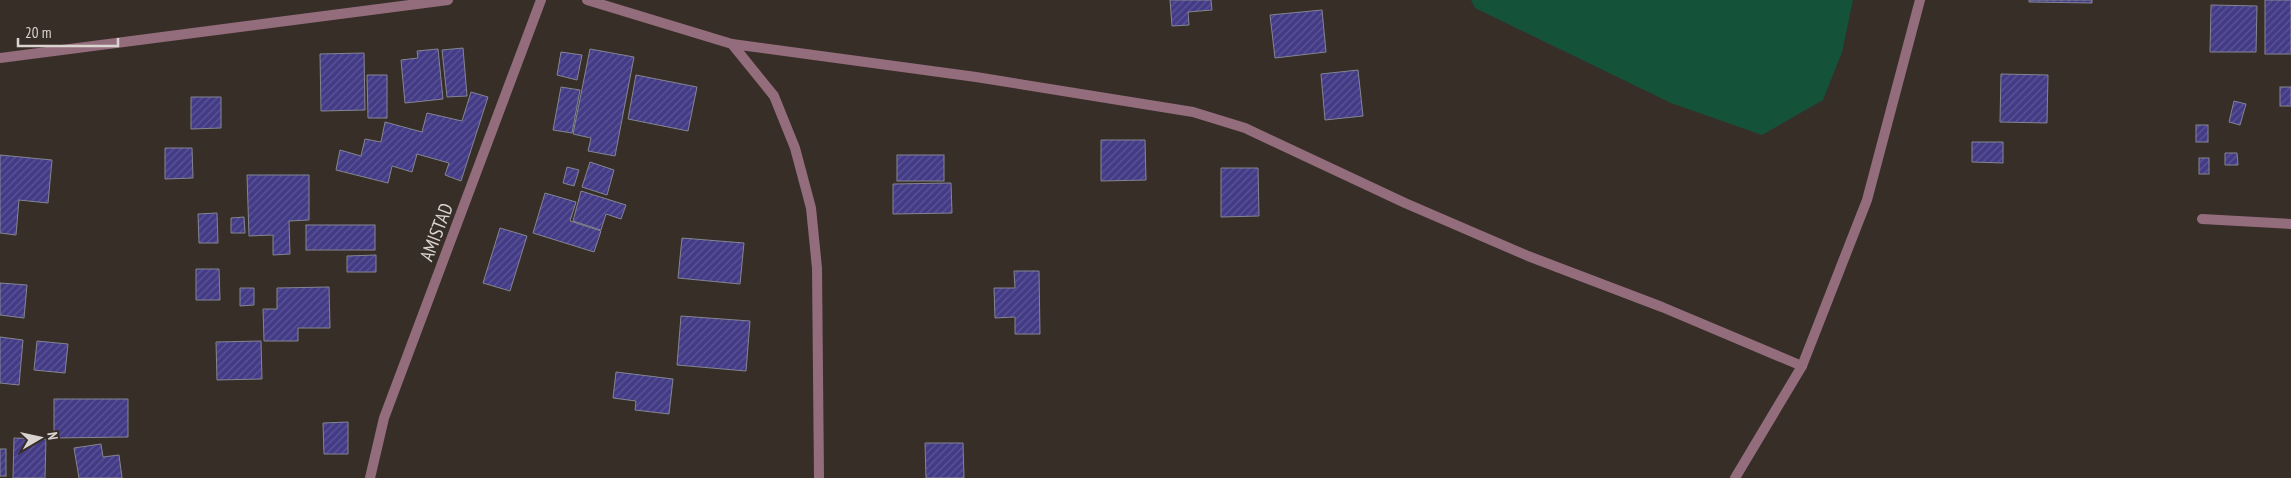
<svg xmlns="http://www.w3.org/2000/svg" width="2291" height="478" font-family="'PT Sans Narrow',sans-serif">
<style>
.pitch{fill:#14523a}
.building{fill:url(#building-hatch);stroke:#848591}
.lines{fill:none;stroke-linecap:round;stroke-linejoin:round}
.service{stroke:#946d7d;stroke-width:10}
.minor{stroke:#946d7d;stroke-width:10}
.tertiary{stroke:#946d7d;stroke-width:10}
.labels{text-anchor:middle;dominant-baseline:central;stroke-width:4;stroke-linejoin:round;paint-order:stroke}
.street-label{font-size:19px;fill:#dad4d0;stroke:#382e28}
</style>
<defs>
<pattern id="building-hatch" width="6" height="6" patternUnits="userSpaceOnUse" patternTransform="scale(1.25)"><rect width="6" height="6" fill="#433b86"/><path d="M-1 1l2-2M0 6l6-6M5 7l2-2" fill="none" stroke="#5e5696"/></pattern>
</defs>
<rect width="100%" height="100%" fill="#382e28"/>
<path class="pitch" d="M1471,0H1853L1842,52L1823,100L1762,135L1671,103L1475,8Z"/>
<g class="building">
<path d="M1170,0H1211L1212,10L1188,12L1189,25L1172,26Z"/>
<path d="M2029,0H2092V3L2029,2Z"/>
<rect x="2265" y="0" width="26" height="54"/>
<path d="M2211,5L2257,6L2256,52H2210Z"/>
<path d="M1322,10L1326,52L1275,58L1270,15Z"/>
<path d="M463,48L467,96L447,97L442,50Z"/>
<path d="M438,49L443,99L405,103L401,60L418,58L417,51Z"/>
<path d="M590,49L634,57L615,156L588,151L591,138L573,134Z"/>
<path d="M561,52L582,55L577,80L557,75Z"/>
<path d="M364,53L365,110L321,111L320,54Z"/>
<path d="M1358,70L1363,116L1325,120L1321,74Z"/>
<path d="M2001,74L2048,75L2047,123L2000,122Z"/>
<path d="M367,75H387V118H368Z"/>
<path d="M636,75L697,87L688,131L628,119Z"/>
<path d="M561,87L580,90L572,133L553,130Z"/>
<rect x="2280" y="87" width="11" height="19"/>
<path d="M471,92L488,97L461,181L445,175L449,163L417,154L412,172L392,166L388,183L336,170L340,150L361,156L365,139L381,142L385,122L422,132L427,113L462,121Z"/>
<path d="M191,97H221V128L191,129Z"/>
<path d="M2234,101L2246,104L2240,125L2229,122Z"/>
<rect x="2196" y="125" width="12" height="17"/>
<path d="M1101,140H1145L1146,180L1101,181Z"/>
<path d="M1972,142H2003V163L1972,162Z"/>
<path d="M165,148H192L193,178L165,179Z"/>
<path d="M2225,153H2237L2238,165H2225Z"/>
<path d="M0,155L52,160L48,203L19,200L16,235L0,233Z"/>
<rect x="897" y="155" width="47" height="26"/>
<rect x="2199" y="158" width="10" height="16"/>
<path d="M590,162L614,170L607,195L582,187Z"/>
<path d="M567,167L579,170L574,186L563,183Z"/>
<path d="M1221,168H1258L1259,216L1221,217Z"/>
<path d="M247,175H309V220L289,221L290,254L273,255V235L249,236Z"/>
<path d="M951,183L952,213L893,214V184Z"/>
<path d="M581,191L626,205L621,219L606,214L601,230L573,221Z"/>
<path d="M545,193L576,202L570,221L601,231L594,252L533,233Z"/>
<path d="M217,213L218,243H199L198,214Z"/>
<path d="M244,217L245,233H231V218Z"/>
<rect x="306" y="225" width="69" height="25"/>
<path d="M500,228L527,236L510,291L483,283Z"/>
<path d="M682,238L744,243L740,284L678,278Z"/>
<path d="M376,255V272H347V256Z"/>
<path d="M196,269H219L220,300H196Z"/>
<path d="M1014,271H1039L1040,334H1015V317L995,318L994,288H1015Z"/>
<path d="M0,283L27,285L24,318L0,315Z"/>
<path d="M329,287L330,328H298V341H264L263,309H277V288Z"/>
<path d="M240,288H254V305L240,306Z"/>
<path d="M681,316L750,321L746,371L677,365Z"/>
<path d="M0,337L23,340L19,385L0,383Z"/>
<path d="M37,341L68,344L65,373L34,370Z"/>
<path d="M261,341L262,379L217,380L216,342Z"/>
<path d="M616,372L673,379L669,414L635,410L636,401L613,398Z"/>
<path d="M54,399H128V437L54,438Z"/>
<path d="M348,422V454H324L323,423Z"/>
<path d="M14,438L46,439L45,478H13Z"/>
<path d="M925,443H963L964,478H926Z"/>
<path d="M101,444L103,457L119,455L122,478H79L74,448Z"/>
<rect x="0" y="449" width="6" height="27"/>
</g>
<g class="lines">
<path class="service" d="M1735,478L1802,366"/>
<g class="minor">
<path d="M587,0L732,44L774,96L795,148L811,208L817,268L819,478"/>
<path d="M732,44L976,77L1193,112L1245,128L1405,203L1528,256L1662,307L1802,366L1867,200L1920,0"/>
<path d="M0,58L448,0"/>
<path d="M2202,219L2291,224"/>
</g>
<path class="tertiary" d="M370,478L384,418L541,0"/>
</g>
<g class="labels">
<g class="street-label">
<text transform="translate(436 232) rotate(-69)">AMISTAD</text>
</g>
</g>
<g transform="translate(40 438) rotate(81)" stroke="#382e28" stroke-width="4" paint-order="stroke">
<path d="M0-4L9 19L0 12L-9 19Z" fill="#dad4d0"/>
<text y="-8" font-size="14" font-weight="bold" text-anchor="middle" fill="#dad4d0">N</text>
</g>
<path d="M18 38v8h100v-8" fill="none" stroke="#dad4d0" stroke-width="2.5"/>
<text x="25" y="38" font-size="15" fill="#dad4d0" stroke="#382e28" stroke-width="4" paint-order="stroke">20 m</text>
</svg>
